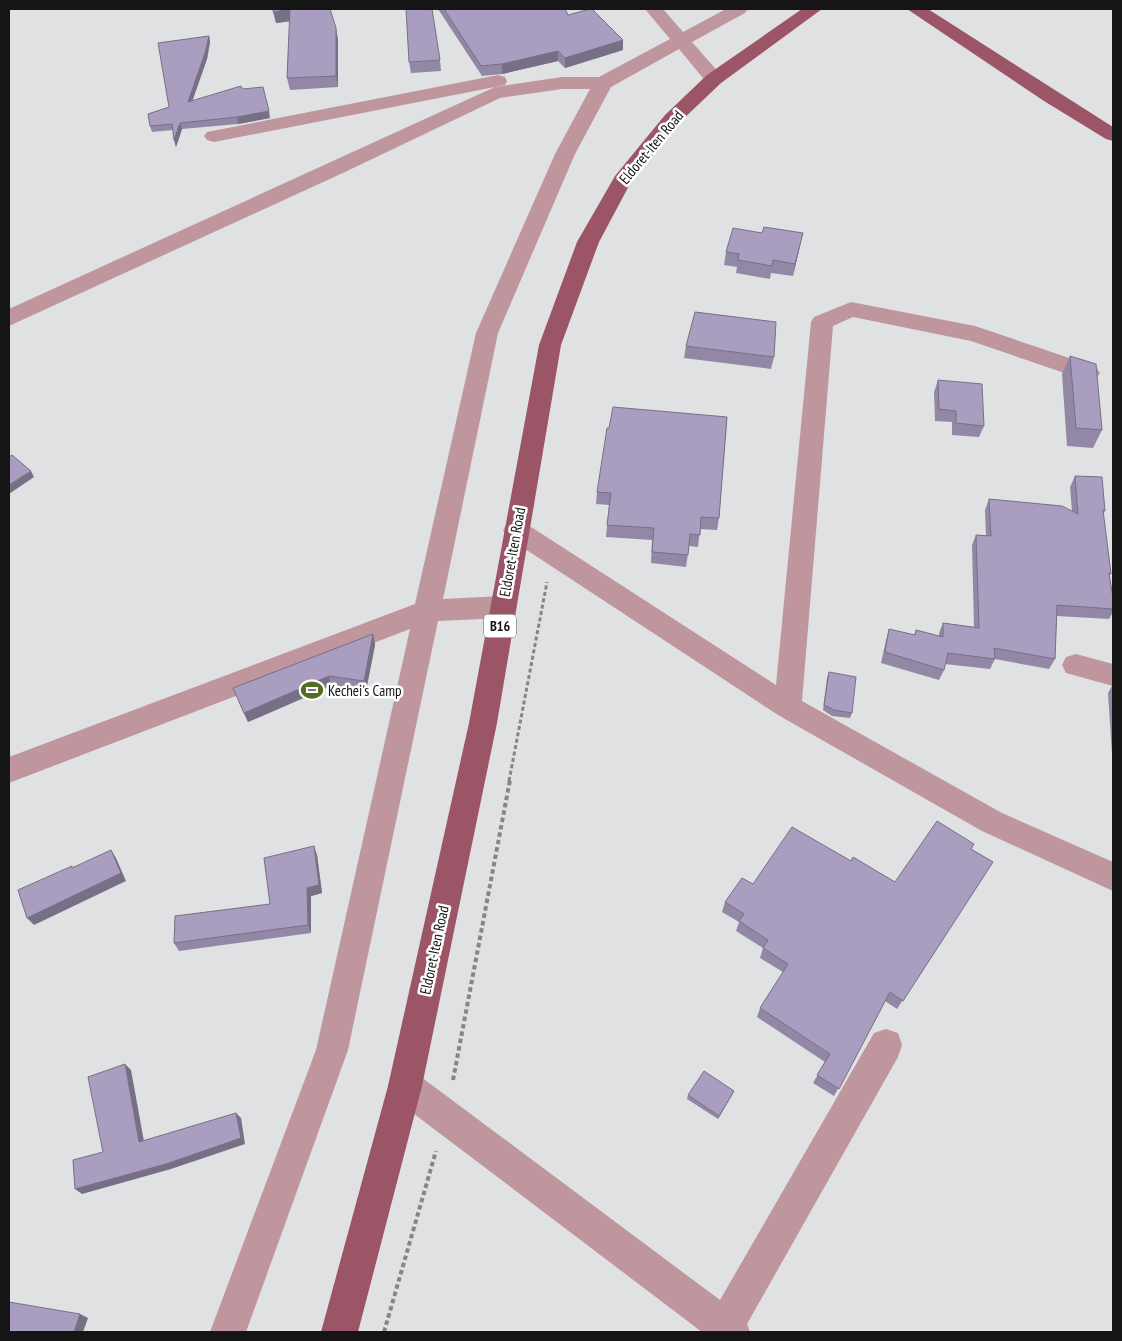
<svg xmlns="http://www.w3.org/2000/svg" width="1122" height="1341" font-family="'PT Sans Narrow',sans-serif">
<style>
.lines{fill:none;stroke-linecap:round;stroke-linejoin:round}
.path-far1{stroke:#858687;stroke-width:3;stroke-dasharray:4 2.5;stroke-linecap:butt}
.path{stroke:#858687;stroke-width:4;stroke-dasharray:4.5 3;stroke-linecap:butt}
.minor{fill:#bf969e;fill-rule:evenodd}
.major{fill:#9c5566;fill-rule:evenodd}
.wall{fill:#9288a5}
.shaded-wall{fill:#776f86}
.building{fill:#aa9ec0;stroke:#776f86}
.labels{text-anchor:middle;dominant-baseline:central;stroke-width:5;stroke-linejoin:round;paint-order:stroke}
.shield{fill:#fff;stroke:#5b5b5c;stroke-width:1}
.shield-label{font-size:14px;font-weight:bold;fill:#151516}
.street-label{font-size:15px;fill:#151516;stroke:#fff}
.poi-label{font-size:15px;fill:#151516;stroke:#fff;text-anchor:start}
</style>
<rect width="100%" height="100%" fill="#dfe1e2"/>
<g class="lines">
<path class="path-far1" d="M509,781L547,582"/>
<g class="path">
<path d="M453,1080L510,780"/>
<path d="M384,1332L436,1151"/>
</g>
<g class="minor">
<path d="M645,9H663L683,32L726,9H748L745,13L692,42L721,75L723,79L721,83H707L679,49L611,87L575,154L498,333L443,599L503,596L512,599L516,607L512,615L503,618L438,621L348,1050L246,1332H210L316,1050L410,629L9,783V757L415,604L476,333L555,154L590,89H562L500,98L345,172L9,326V309L495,87L214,142L207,140L204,136L207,132L498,75L505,77L507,81L505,85L495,87L562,77H599L670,39Z"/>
<path d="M851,302L975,326L1096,367L1100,373L1096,379L1088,381L971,341L853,317L833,326L802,701L1002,813L1113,862V891L982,831L778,715L507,537L503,530L507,523L516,520L525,523L776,685L811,322L814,317Z"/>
<path d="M1076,654L1113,664V686L1066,673L1062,665L1066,657Z"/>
<path d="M886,1029L898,1033L902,1045L898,1057L747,1324L750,1332H702L393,1098L388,1086L393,1074L405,1069L417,1074L720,1300L874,1033Z"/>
</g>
<g class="major">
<path d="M802,9H822L721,83L679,123L631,182L599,242L561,345L497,723L422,1086L358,1332H321L388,1086L469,723L539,345L577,242L615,176L665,115L707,75Z"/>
<path d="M907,9H928L1113,127V141L1106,139L1044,101Z"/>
</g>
</g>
<g class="wall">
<path d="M272,9H330L338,40V87L290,90L287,78L290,21L276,23Z"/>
<path d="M438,9H565L568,15L623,50L565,68L558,61L502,74L482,76Z"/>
<path d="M209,36L210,42L207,59L192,100L270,118L238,124L182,129L176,147L173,130L152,132L150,126L169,107Z"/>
<path d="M440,60L441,71L411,73L409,62Z"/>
<path d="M800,246L793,276L771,273L770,279L736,273L737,267L724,265L726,252Z"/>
<path d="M686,346L774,357L771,369L684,358Z"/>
<path d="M1070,356L1102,430L1093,448L1067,446L1062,374Z"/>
<path d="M938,380L984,426L979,437L952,435V422L935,421L934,392Z"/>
<path d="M727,417L719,518L717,530L700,529L698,547L689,546L686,567L651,563L652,540L606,537L609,505L596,504L597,492Z"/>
<path d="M1075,476L1105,511L1103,514L1111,574L1109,576L1113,598V612L1109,619L1057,616L1055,659L1049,669L995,659L990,669L945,664L944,670L939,680L881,663L886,640L889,629L914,635L916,630L939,636V633L943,623L974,627L972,545L976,535L986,536L985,510L989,499L1072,511L1070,487Z"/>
<path d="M373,634L375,645L366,691L331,686L248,722L233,688Z"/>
<path d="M829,672L852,713L850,718L832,716L823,710L827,678Z"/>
<path d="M1113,684V754H1112L1108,693Z"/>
<path d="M971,849L993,862L897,1009L885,1001L834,1096L813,1083L825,1062L757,1017L760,1008L783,972L760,958L763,948L736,931L739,922L722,912L725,902L753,884L851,861L895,882Z"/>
<path d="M317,855L322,893L311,896V933L179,951L174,943L270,904Z"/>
<path d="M734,1091L718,1119L687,1099L688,1095Z"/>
</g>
<g class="shaded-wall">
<path d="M290,9L292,21L276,23L274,12Z"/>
<path d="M336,28L338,40V87L336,76Z"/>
<path d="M209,36L210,42L207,59L190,108L188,102Z"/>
<path d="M623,40V50L565,68V58Z"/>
<path d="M558,51V61L502,74V64Z"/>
<path d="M269,111L270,118L238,124L237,117Z"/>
<path d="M180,123L182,129L176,147L174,140Z"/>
<path d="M803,233L800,246L793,276L795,264Z"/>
<path d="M31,471L34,477L9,494V485Z"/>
<path d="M373,634L375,645L366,691L364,681Z"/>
<path d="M329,676L331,686L248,722L244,713Z"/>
<path d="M314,846L317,855L322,893L311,896V933L308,925L307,888Z"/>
<path d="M111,850L116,858L126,881L34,925L27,918Z"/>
<path d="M125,1064L131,1070L145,1147L139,1142Z"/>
<path d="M734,1091L732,1095L718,1119L719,1116Z"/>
<path d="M236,1113L241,1118L245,1144L171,1169L82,1194L75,1189Z"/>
<path d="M80,1314L88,1318L83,1332H74Z"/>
</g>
<g class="building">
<path d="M273,9H330L336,28V76L287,78L290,9L274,12Z"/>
<path d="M406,9H432L440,60L409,62Z"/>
<path d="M444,9H565L568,15L590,9H592L623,40L565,58L558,51L502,64L481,66Z"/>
<path d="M209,36L205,53L188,102L241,86L243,89L263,87L269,111L237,117L180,123L174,140L172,124L150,126L148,114L169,107L158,43Z"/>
<path d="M764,227L803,233L795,264L773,260L772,266L738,260L739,254L726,252L733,228L762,233Z"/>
<path d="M695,312L776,322L774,357L686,346Z"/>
<path d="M1070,356L1096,364L1102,430L1076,428Z"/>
<path d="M938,380L982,384L984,426L956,423V411L939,409Z"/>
<path d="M613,407L727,417L719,518L701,517L700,535L690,534L688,555L652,552L654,528L607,525L611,493L597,492L607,428H609Z"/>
<path d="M12,455L31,471L9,485V457Z"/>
<path d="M1075,476L1102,477L1105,511L1103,510L1111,574L1109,573L1113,598V609L1057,605L1055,659L994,648L995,659L948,653L944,670L885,652L889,629L915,635L916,630L943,637V623L979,628L976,535L991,536L989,499L1062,506L1078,514Z"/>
<path d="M373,634L364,681L329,676L244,713L233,688Z"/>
<path d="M829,672L856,677L852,713L834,710L824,705Z"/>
<path d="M937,821L974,844L971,849L993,862L903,1001L890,992L839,1089L817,1075L830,1054L760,1008L788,964L763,948L768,940L739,921L744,914L725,902L742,878L753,884L792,827L851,861L853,857L895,882Z"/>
<path d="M314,846L319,885L307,888L308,925L174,943L175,916L270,904L264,858Z"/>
<path d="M111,850L121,873L27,918L18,890L72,866V868Z"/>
<path d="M125,1064L139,1142L236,1113L241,1138L166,1164L75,1189L73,1160L103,1152L88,1077Z"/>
<path d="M704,1071L734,1091L719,1116L688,1095Z"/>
<path d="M9,1302L80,1314L74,1332H9Z"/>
</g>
<defs>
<g id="stadium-bare" transform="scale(1.725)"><path d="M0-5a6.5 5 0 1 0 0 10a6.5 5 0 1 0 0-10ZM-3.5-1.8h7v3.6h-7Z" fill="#516e22" stroke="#fff" stroke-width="2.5" paint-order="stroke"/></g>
</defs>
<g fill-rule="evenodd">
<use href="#stadium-bare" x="312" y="690"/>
</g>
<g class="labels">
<rect class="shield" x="484" y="614.5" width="32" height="23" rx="4"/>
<g class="shield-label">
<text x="500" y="626">B16</text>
</g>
<g class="street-label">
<text transform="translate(651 147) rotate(-50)">Eldoret-Iten Road</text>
<text transform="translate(512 552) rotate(-80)">Eldoret-Iten Road</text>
<text transform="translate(434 950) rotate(-78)">Eldoret-Iten Road</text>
</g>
<g class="poi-label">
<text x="328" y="690">Kechei's Camp</text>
</g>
</g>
<rect width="1122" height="1341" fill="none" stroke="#151516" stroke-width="20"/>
</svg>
